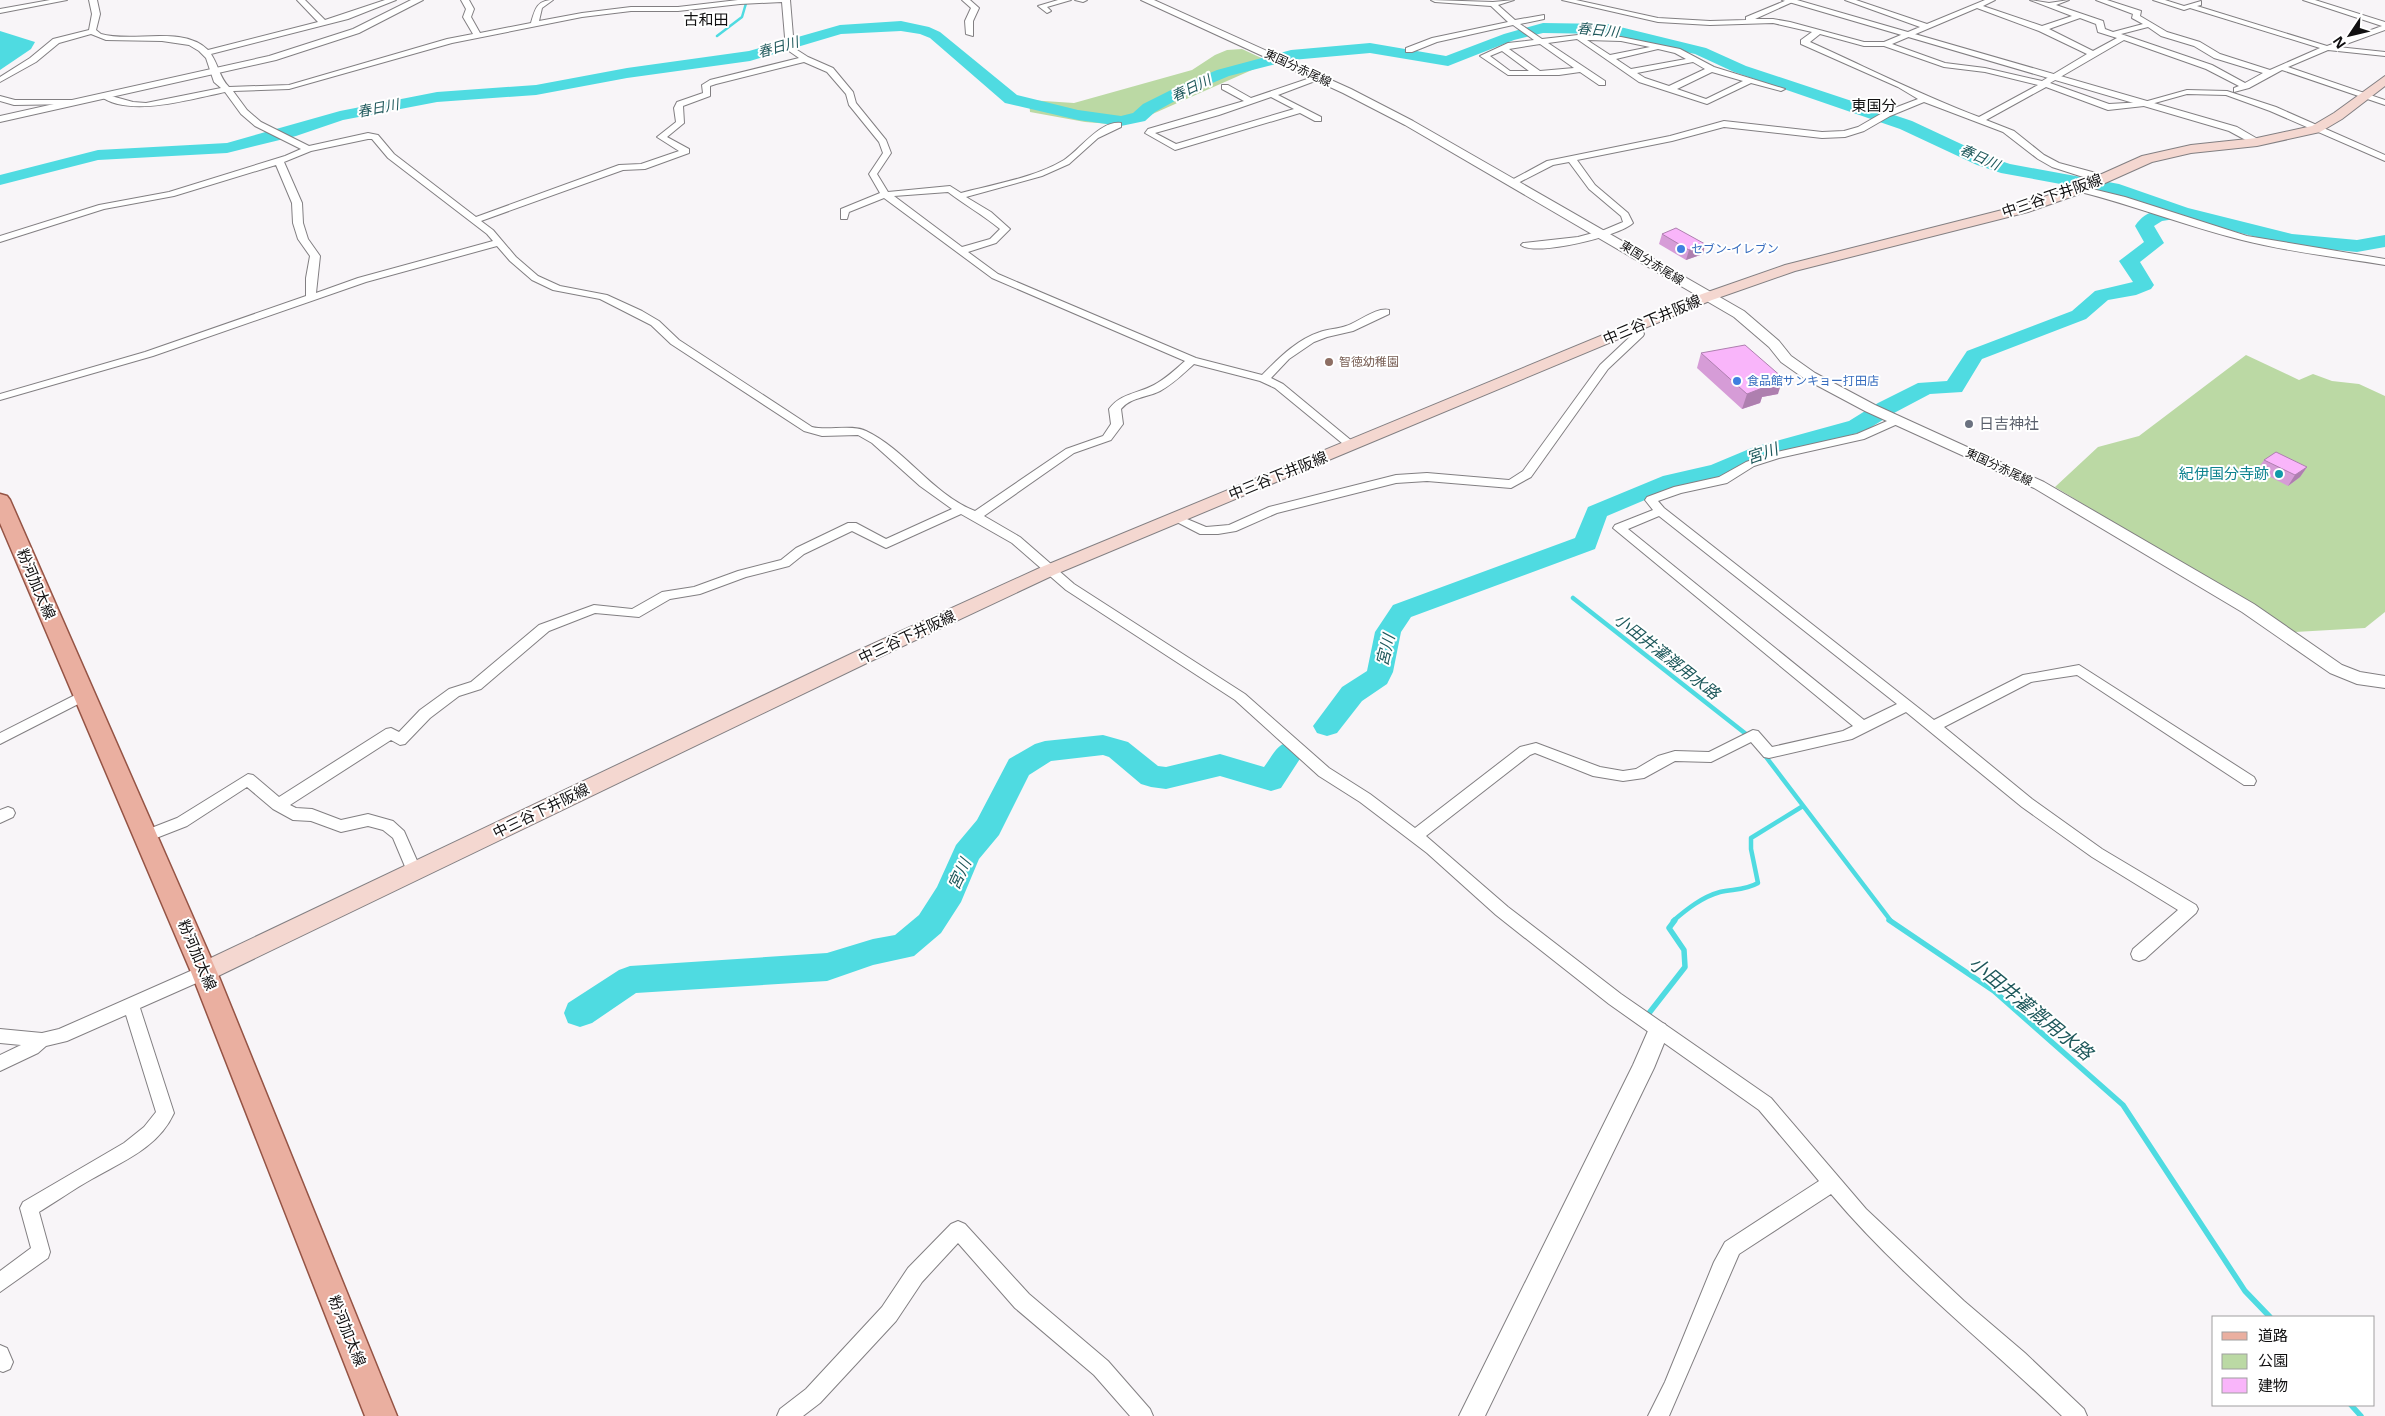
<svg xmlns="http://www.w3.org/2000/svg" width="2385" height="1416" font-family="'Noto Sans','Noto Sans JP',sans-serif">
<style>
.green{fill:#bbd9a4}
.water{fill:#4fdbe1}
.lines{fill:none;stroke-linecap:round;stroke-linejoin:round}
.stream-far2{stroke:#4fdbe1;stroke-width:2.5}
.stream-far1{stroke:#4fdbe1;stroke-width:4.5}
.stream{stroke:#4fdbe1;stroke-width:5.5}
.river{fill:#4fdbe1;fill-rule:evenodd}
.minor-casing{stroke:#827f82;stroke-width:2}
.tertiary-casing{stroke:#827f82;stroke-width:2}
.secondary-casing{stroke:#827f82;stroke-width:2}
.primary-casing{stroke:#955445;stroke-width:3}
.minor{fill:#fff;fill-rule:evenodd}
.tertiary{fill:#fff;fill-rule:evenodd}
.secondary{fill:#f4d7d0;fill-rule:evenodd}
.primary{fill:#eaafa0;fill-rule:evenodd}
.wall{fill:#d69cd7}
.shaded-wall{fill:#ae7faf}
.building{fill:#f9b5fa;stroke:#ae7faf}
.shop-dot{fill:#3f7fe0;stroke:#fff;stroke-width:2}
.education-dot{fill:#8d6e63;stroke:#fff;stroke-width:2}
.worship-dot{fill:#6b7280;stroke:#fff;stroke-width:2}
.culture-dot{fill:#0f9aa8;stroke:#fff;stroke-width:2}
.labels{text-anchor:middle;stroke-width:4;stroke-linejoin:round;paint-order:stroke}
.far-street-label{font-size:12px;fill:#111011;stroke:#fff}
.far-shop-label{font-size:12px;fill:#366cbe;stroke:#fff;text-anchor:start}
.far-education-label{font-size:12px;fill:#785e54;stroke:#fff;text-anchor:start}
.far-water-label{font-size:14px;font-style:italic;fill:#1e585b;stroke:#fff}
.far-quarter-label{font-size:15px;fill:#111011;stroke:#fff}
.street-label{font-size:15px;fill:#111011;stroke:#fff}
.worship-label{font-size:15px;fill:#5b616d;stroke:#fff;text-anchor:start}
.culture-label{font-size:15px;fill:#0d838f;stroke:#fff;text-anchor:end}
.water-label{font-size:16px;font-style:italic;fill:#1e585b;stroke:#fff}
.near-water-label{font-size:19px;font-style:italic;fill:#1e585b;stroke:#fff}
</style>
<rect width="100%" height="100%" fill="#f8f5f8"/>
<path class="green" d="M1242,49L1270,62L1139,120L1110,124L1085,122L1030,112L1029,100L1074,103L1192,70L1215,55L1227,50Z
M2246,355L2299,380L2313,374L2332,381L2359,384L2385,396V612L2365,628L2295,632L2055,487L2098,447L2139,436Z"/>
<path class="water" d="M0,31L35,42L31,49L0,70Z"/>
<g class="lines">
<path class="stream-far2" d="M717,36L742,17L747,0"/>
<path class="stream-far1" d="M1573,598L1746,734
M1763,753L1891,921
M1673,921C1687,909 1702,897 1720,892C1733,889 1746,890 1758,883L1751,849V838L1803,806"/>
<path class="stream" d="M1889,920L1994,991L2123,1105L2245,1291L2270,1317
M1646,1017L1685,967L1684,950L1669,928L1675,920
M2351,1405L2361,1416"/>
<path class="river" d="M901,21L929,27L940,32L1017,95L1078,110L1121,116L1133,113L1143,104L1179,86L1217,70L1291,50L1370,43L1446,56L1504,34L1543,23L1608,24L1706,48L1746,66L1912,121L1989,157L2010,164L2119,184L2188,208L2292,234L2357,240L2385,235V247L2357,252L2292,246L2181,218L2162,221L2154,226L2164,243L2140,262L2154,285L2151,289L2136,295L2108,300L2086,319L1982,359L1962,392L1930,394L1894,413L1865,431L1770,457L1726,475L1678,486L1607,516L1595,549L1411,617L1401,632L1393,672L1387,684L1362,701L1337,733L1327,736L1317,733L1313,726L1342,687L1367,671L1375,632L1393,605L1575,538L1588,507L1663,476L1711,465L1754,447L1849,421L1878,403L1918,383L1947,381L1967,351L2072,311L2095,291L2133,282L2119,261L2144,242L2135,226C2141,217 2147,213 2158,210L2109,193L2001,173L1977,165L1900,129L1734,72L1695,54L1608,34L1543,33L1514,40L1448,66L1370,53L1292,60L1229,76L1191,92L1155,112L1145,121L1121,126L1078,120L1005,103L930,38L920,34L901,31L841,34L750,61L627,78L536,95L437,102L343,120L296,136L227,153L98,160L0,185V175L98,150L227,143L340,111L437,92L536,85L627,68L749,51L840,25Z
M1103,735L1128,742L1158,766L1166,767L1220,754L1264,767C1276,751 1279,737 1301,744L1305,751L1281,788L1271,791L1220,776L1166,789L1151,787L1141,784L1109,757L1103,755L1051,761L1029,775L999,835L979,859L961,902L941,933L914,956L873,965L827,981L636,993L592,1023L580,1027L568,1023L564,1013L568,1003L619,970L630,966L827,953L873,939L895,935L919,915L937,887L956,845L977,820L1009,759L1035,744L1045,741Z"/>
<defs>
<path id="minor" d="M50,0H67L0,13V9Z
M89,0H97L100,14L96,30L101,34C132,43 183,25 208,50L318,22L297,0H305L325,20L385,0H396L348,19L211,54C219,66 219,77 229,87L289,85L447,39L473,34L463,17L466,9L461,0H469L474,9L471,17L480,33L531,23C535,9 537,0 553,0L542,8L539,21L582,13L631,7H678L738,0H790L794,48L808,57L833,68L853,92L856,103L886,140L891,153L877,174L888,192L950,186L961,193C994,184 1034,178 1064,160C1080,150 1100,120 1121,123V127L1098,138L1069,164L1042,176L966,197L991,212L1010,229L996,243L968,252L998,274L1196,358L1262,375C1279,358 1296,340 1320,332C1328,329 1338,329 1346,326C1359,322 1376,307 1389,310V314L1353,331L1327,337L1314,342L1289,359L1271,378L1283,384L1358,446L1352,449L1348,448L1275,388L1260,381L1194,364C1183,374 1173,384 1160,391C1146,398 1131,397 1121,409L1123,424L1111,440L1074,453L984,516L1020,537L1074,584L1245,694L1329,768L1370,794L1415,828L1520,747L1536,743L1600,767L1623,771L1636,769L1658,756L1675,751L1709,752L1753,730L1758,731L1772,747L1843,731L1853,726L1613,528L1615,525L1653,510L1645,500L1647,497L1674,487L1719,477L1746,462L1772,453L1857,434L1894,418H1902V422L1864,439L1779,458L1754,466L1727,483L1681,493L1658,501L1664,508L1934,720L2023,675L2079,665L2254,777L2256,781L2254,785H2244L2077,675L2031,682L1944,727L2032,799L2102,849L2196,905L2198,909L2196,913L2145,959L2139,961L2133,959L2131,954L2133,949L2178,910L2092,857L2022,807L1906,712L1852,739L1769,758L1764,757L1751,742L1711,762L1675,761L1644,778L1623,781L1593,776L1535,753L1530,755L1426,836L1508,907L1621,994L1771,1098L1866,1209L1964,1301L2025,1353L2084,1409L2087,1416H2062C1985,1342 1900,1276 1831,1194L1739,1254L1669,1416H1648L1665,1382L1714,1262L1725,1242L1819,1181L1759,1110L1609,1004L1496,915L1427,853L1360,802L1319,776L1235,700L1066,590L1012,543L961,514L886,548L852,531L804,554L789,566L746,577L700,594L670,599L639,617L595,613L549,631L481,689L459,696L430,718L405,744L400,745L391,740L290,805L296,808L312,809L341,820L368,814L393,821L404,831L422,872L419,876L414,878L409,876L393,838L383,830L368,826L341,832L311,821L293,820L273,809L247,787L187,826L146,842L141,840L139,836L141,832L177,818L248,774L253,775L279,797L386,729L391,728L399,732L420,710L449,689L471,682L539,625L594,605L632,609L662,592L694,587L738,571L781,560L796,548L848,523H856L886,539L952,509L920,486L872,443L858,435L822,436L804,431L671,344L651,325L600,299L553,290L532,280L510,261L497,246L366,282L153,356L0,400V394L145,352L306,296V278L310,256L298,239L293,223L292,203L276,165L174,196L104,209L0,242V236L99,205L169,192L285,156L301,149L255,126L241,114L225,92C191,99 129,118 100,96L104,94L133,102L146,103L221,88L214,82L206,58L199,51L189,45L162,41L106,40L91,34L59,43L36,62L0,82V77L30,58L53,39L89,30L92,14ZM782,2L786,49L799,58L710,80L702,85L703,93L677,102L674,108L676,122L657,137L679,151L641,164L619,165L476,217L394,154L378,135L368,133L309,146L261,122L247,110L233,91L289,89L452,43L582,17L631,11H678L740,4ZM804,62L827,72L846,94L849,105L879,142L883,153L869,174L880,193L841,209V219H847L849,212L884,198L992,278L1185,361C1175,370 1165,379 1154,385C1137,394 1121,393 1109,409L1111,424L1103,436L1066,449L975,511C932,494 906,450 866,431C852,424 828,431 812,427L679,340L659,321L642,311L607,295L560,286L538,276L516,257L493,230L481,221L623,170L645,169L689,153V149L667,137L684,123L683,106L710,96V86L716,84ZM368,139H372L388,158L487,234L493,241L358,278L316,293L320,256L308,239L303,223L302,203L284,162L311,151ZM948,192C965,205 983,215 1000,229L990,239L962,247L894,196ZM1659,516L1897,704L1864,720L1628,529Z
M962,0H970L979,8L973,21V36L966,34L965,21L971,8Z
M1058,0H1071L1047,7L1051,11L1047,13L1038,6Z
M1075,0H1087L1083,2Z
M1431,0L1493,2L1514,0L1498,5L1515,20L1544,15V19L1520,24L1542,39L1578,35L1621,37L1680,49L1714,67L1785,89L1781,91L1751,83L1707,104L1639,82L1577,39L1548,43L1605,81V85H1599L1580,72L1559,75H1508L1480,56L1508,43L1534,40L1513,25L1437,42L1412,52H1406V48L1432,38L1508,22L1491,6L1435,2ZM1587,40L1621,41L1650,47L1610,55ZM1540,44L1574,68L1540,71L1509,49ZM1658,49L1675,53L1686,59L1631,69L1616,59ZM1502,51L1529,71H1510L1490,56ZM1693,62L1705,69L1669,86L1645,78L1637,73ZM1712,72L1743,81L1706,99L1677,89Z
M1562,0H1576L1658,18L1710,21L1746,20V17L1787,0H1797L1755,19H1773L1790,22L1864,42H1884L1920,27L1845,0H1856L1927,24L1985,0H1995L1983,6L2042,26L2072,16L2030,0L2049,3L2069,0L2056,5L2103,21L2105,29L2113,32L2143,24L2132,18L2133,14L2096,0H2107L2141,11L2140,16L2167,32L2200,42L2220,54L2270,70L2320,48L2190,8L2184,10L2153,0H2165L2184,6L2201,1V5L2197,6L2327,46L2382,26L2303,0H2315L2385,22V30L2338,47L2385,52V56L2328,50L2288,67L2385,100V105L2282,70L2249,88L2234,92V88L2239,86L2206,69L2124,40L2050,83L2109,104L2144,102L2187,90L2227,91L2276,107L2385,155V161L2270,111L2226,95L2187,94L2144,106L2108,110L2046,87L1986,120L2014,131L2044,155L2059,163L2107,176V180L2080,176L2052,167L2038,159L2003,132L1924,102L1890,116L1864,131L1845,137L1822,138L1724,127L1672,141L1577,160L1595,185L1628,213L1633,223C1620,236 1535,257 1521,245L1523,243L1578,237L1604,230L1623,222L1621,216L1589,189L1569,162L1553,165L1516,184L1508,182L1547,161L1670,136L1724,121L1822,132L1844,131L1858,127L1884,112L1918,99L1898,87L1801,44V40L1812,32L1773,23L1710,25L1658,22ZM1977,8L2039,31L2087,54L2042,81L1985,68L1945,63L1892,44ZM2080,18L2096,24L2098,32L2117,38L2093,51L2049,29ZM2148,27L2161,36L2194,46L2214,58L2263,73L2245,83L2212,65L2121,34ZM1820,34L1864,46H1884L1944,67L1985,72L2038,85L1979,117C1921,95 1866,67 1810,42Z
M1316,76L1323,78L1278,95L1321,117V121H1315L1300,113L1175,150L1145,133L1148,129L1244,101L1222,89V85H1228L1251,98ZM1271,97L1294,109L1176,144L1155,133L1219,115Z
M0,96L15,100H75L79,102L75,104L14,105L0,101Z
M2080,186L2125,197L2247,236L2385,259V265C2337,257 2289,252 2242,240C2186,226 2133,205 2077,191L2075,189Z
M1636,324L1640,325L1644,334L1643,336L1608,369L1531,477L1511,488L1427,481L1396,483L1277,513L1236,531L1218,534H1200L1169,518L1175,514L1206,527L1218,526L1229,525L1269,507L1396,475L1427,473L1509,480L1523,471L1600,365L1634,333L1631,327Z
M83,691L88,693L90,696L88,699L0,744V733Z
M8,807L13,809L15,813L13,817L0,823V810Z
M204,965L210,967L212,972L210,977L140,1008L174,1113C158,1148 123,1161 92,1179C74,1189 57,1201 39,1212L50,1252L48,1258L0,1292V1271L31,1248L20,1208L23,1202L124,1143L144,1127L156,1112L126,1015L67,1041L46,1046L38,1053L0,1071V1055L21,1045L0,1043V1029L42,1033L59,1029Z
M958,1221L965,1224L1029,1294L1108,1361L1150,1409L1153,1416H1130L1094,1375L1015,1308L958,1243L922,1282L896,1321L820,1403L803,1416H777L780,1409L806,1389L882,1307L908,1268L951,1224Z
M0,1345L7,1348L13,1362L10,1369L3,1372L0,1371Z"/>
<path id="tertiary" d="M411,0H423L359,33L276,60L0,122V116L269,56L353,29Z
M1141,0H1154L1351,89L1413,121L1744,311L1779,341L1791,356L1815,373L1875,405L2044,482L2254,604L2342,665L2360,672L2385,676V688L2357,684L2330,673L2242,612L2034,488L1865,411L1805,379L1781,362L1769,347L1734,317L1405,125L1343,93Z
M1782,0H1797L2237,127L2263,142L2261,144H2253L2229,131Z
M1658,1022L1665,1024L1669,1031L1654,1068L1485,1416H1459L1633,1065L1651,1024Z"/>
<path id="secondary" d="M2385,76V86L2342,119L2320,132L2257,146L2191,153L2152,162L2085,192L2028,212L1795,271L1712,300L1056,574L869,662L212,979L204,982L196,979L192,972L196,965L855,652L1044,566L1702,294L1785,265L2018,206L2075,186L2142,156L2191,145L2257,138L2312,126L2334,113Z"/>
<path id="primary" d="M0,494L7,496L10,500L217,972L397,1416H365L191,972L0,523Z"/>
</defs>
<use href="#minor" class="minor-casing"/>
<use href="#tertiary" class="tertiary-casing"/>
<use href="#secondary" class="secondary-casing"/>
<use href="#primary" class="primary-casing"/>
<use href="#minor" class="minor"/>
<use href="#tertiary" class="tertiary"/>
<use href="#secondary" class="secondary"/>
<use href="#primary" class="primary"/>
</g>
<path class="wall" d="M1662,234L1705,244L1703,254L1686,260L1659,244Z
M1701,353L1778,394L1762,397L1760,403L1742,409L1697,368Z
M2264,460L2307,467L2300,477L2288,486L2257,470Z"/>
<path class="shaded-wall" d="M1705,244L1703,254L1686,260L1689,250Z
M1783,378L1778,394L1762,397L1760,403L1742,409L1747,394L1760,383Z
M2307,467L2300,477L2288,486L2295,475Z"/>
<path class="building" d="M1676,228L1705,244L1689,250L1662,234Z
M1745,345L1783,378L1760,383L1765,387L1747,394L1701,353Z
M2276,452L2307,467L2295,475L2264,460Z"/>
<g class="shop-dot">
<circle cx="1681" cy="249" r="5"/>
<circle cx="1737" cy="381" r="5"/>
</g>
<circle class="education-dot" cx="1329" cy="362" r="5"/>
<circle class="worship-dot" cx="1969" cy="424" r="5"/>
<circle class="culture-dot" cx="2279" cy="474" r="5"/>
<g class="labels">
<g class="far-street-label">
<text transform="translate(1298 68) rotate(25)" y="4">東国分赤尾線</text>
<text transform="translate(1652 263) rotate(32)" y="4">東国分赤尾線</text>
<text transform="translate(1999 467) rotate(25)" y="4">東国分赤尾線</text>
</g>
<g class="far-shop-label">
<text x="1691" y="253">セブン-イレブン</text>
<text x="1747" y="385">食品館サンキョー打田店</text>
</g>
<g class="far-education-label">
<text x="1339" y="366">智徳幼稚園</text>
</g>
<g class="far-water-label">
<text transform="translate(1598 30) rotate(6)" y="5">春日川</text>
<text transform="translate(778 47) rotate(-16)" y="5">春日川</text>
<text transform="translate(1191 88) rotate(-26)" y="5">春日川</text>
<text transform="translate(378 108) rotate(-11)" y="5">春日川</text>
<text transform="translate(1980 157) rotate(24)" y="5">春日川</text>
</g>
<g class="far-quarter-label">
<text x="706" y="25">古和田</text>
<text x="1874" y="111">東国分</text>
</g>
<g class="street-label">
<text transform="translate(2052 196) rotate(-19)" y="5">中三谷下井阪線</text>
<text transform="translate(1652 320) rotate(-23)" y="5">中三谷下井阪線</text>
<text transform="translate(1278 476) rotate(-22)" y="5">中三谷下井阪線</text>
<text transform="translate(36 584) rotate(67)" y="5">粉河加太線</text>
<text transform="translate(907 637) rotate(-25)" y="5">中三谷下井阪線</text>
<text transform="translate(541 811) rotate(-26)" y="5">中三谷下井阪線</text>
<text transform="translate(197 955) rotate(67)" y="5">粉河加太線</text>
<text transform="translate(347 1331) rotate(68)" y="5">粉河加太線</text>
</g>
<g class="worship-label">
<text x="1979" y="429">日吉神社</text>
</g>
<g class="culture-label">
<text x="2269" y="479">紀伊国分寺跡</text>
</g>
<g class="water-label">
<text transform="translate(1762 453) rotate(-19)" y="6">宮川</text>
<text transform="translate(1385 650) rotate(-76)" y="6">宮川</text>
<text transform="translate(1667 656) rotate(38)" y="6">小田井灌漑用水路</text>
<text transform="translate(959 874) rotate(-65)" y="6">宮川</text>
</g>
<g class="near-water-label">
<text transform="translate(2031 1008) rotate(39)" y="7">小田井灌漑用水路</text>
</g>
</g>
<rect x="2212" y="1316" width="162" height="90" fill="#ffffff" stroke="#a09fa0"/>
<rect x="2222" y="1332" width="25" height="8" fill="#eaafa0" stroke="#a09fa0"/>
<text x="2258" y="1341" font-size="15" fill="#111011">道路</text>
<rect x="2222" y="1354" width="25" height="15" fill="#bbd9a4" stroke="#a09fa0"/>
<text x="2258" y="1366" font-size="15" fill="#111011">公園</text>
<rect x="2222" y="1378" width="25" height="15" fill="#f9b5fa" stroke="#a09fa0"/>
<text x="2258" y="1391" font-size="15" fill="#111011">建物</text>
<g transform="translate(2350 35) rotate(235)" stroke="#ffffff" stroke-width="4" paint-order="stroke">
<path d="M0-4L9 19L0 12L-9 19Z" fill="#111011"/>
<text y="-8" font-size="14" font-weight="bold" text-anchor="middle" fill="#111011">N</text>
</g>
</svg>
